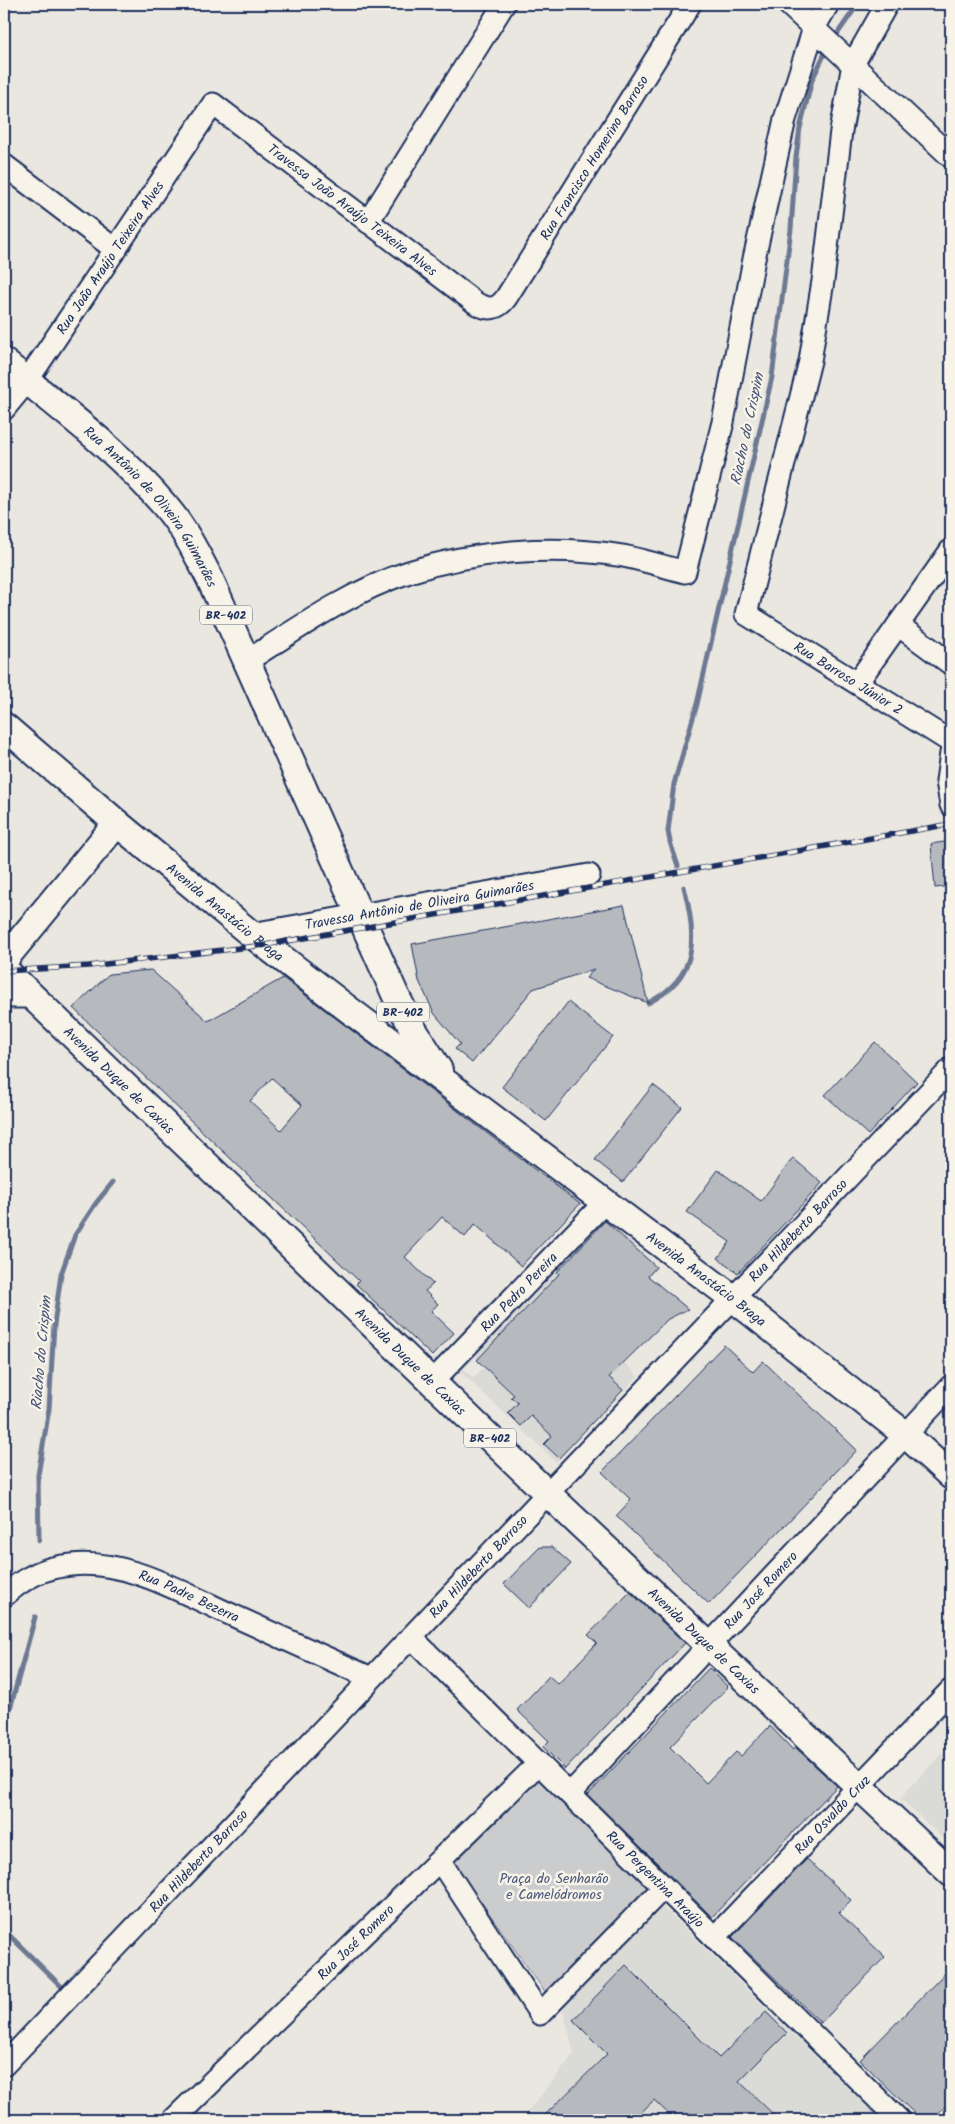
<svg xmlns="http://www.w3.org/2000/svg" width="955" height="2124" font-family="Kalam,sans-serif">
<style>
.built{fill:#dadad6;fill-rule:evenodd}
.green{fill:#cbcccd;stroke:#737e96}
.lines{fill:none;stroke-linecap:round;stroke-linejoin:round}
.stream{stroke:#6d7892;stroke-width:5}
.building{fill:#b6babf;stroke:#1b2f5e;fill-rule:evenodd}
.minor-casing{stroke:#1b2f5e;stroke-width:25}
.major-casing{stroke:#1b2f5e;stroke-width:30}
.minor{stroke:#f7f3e8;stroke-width:21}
.major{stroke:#f7f3e8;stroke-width:26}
.rail-casing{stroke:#1b2f5e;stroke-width:5.5}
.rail{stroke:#f7f3e8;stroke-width:4;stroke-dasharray:11;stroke-linecap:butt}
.labels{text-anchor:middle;stroke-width:5;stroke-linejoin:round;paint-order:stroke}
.shield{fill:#f7f3e8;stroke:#5d6a87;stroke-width:1}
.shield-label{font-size:12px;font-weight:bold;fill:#1b2f5e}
.street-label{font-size:14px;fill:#1b2f5e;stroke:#f7f3e8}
.park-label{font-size:14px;fill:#47567a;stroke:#f7f3e8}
.water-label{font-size:15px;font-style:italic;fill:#445378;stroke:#f7f3e8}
</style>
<rect width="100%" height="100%" fill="#eae7e0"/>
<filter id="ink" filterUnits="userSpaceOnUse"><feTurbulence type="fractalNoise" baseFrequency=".02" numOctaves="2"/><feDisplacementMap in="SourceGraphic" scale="10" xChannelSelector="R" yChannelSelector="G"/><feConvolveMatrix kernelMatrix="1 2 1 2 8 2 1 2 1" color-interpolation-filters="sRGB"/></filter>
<g filter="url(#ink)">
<path class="built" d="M606,1218L658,1267L594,1334L638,1376L556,1462L460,1371ZM606,1220L656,1267L607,1319L557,1272ZM475,1357L478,1360L622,1363L609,1377L623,1390L559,1458L544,1444L555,1433L540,1419L537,1421L531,1416L521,1426L508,1414L518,1403L512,1397L514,1395L484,1367L473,1378L464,1369Z
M951,1744V1846L900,1798Z
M660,1904L880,2120H779L739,2081L787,2033L765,2012L719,2058L626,1965L604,1987L703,2085L592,2000L573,2020L607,2054L540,2120H521L574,2054L562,2006Z
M654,2100L675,2120H633Z"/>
<path class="green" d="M538,1775L650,1886L546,1993L452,1861Z"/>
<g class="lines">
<path class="stream" d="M833,40L858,4
M678,866L670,842L668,831L674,784L697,704L772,377L791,229L796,157L800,128L812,80L827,49
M648,1003C699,977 697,937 684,887
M39,1540L38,1475L49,1409L54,1325L61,1274L75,1235L96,1203L113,1182
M4,1731L35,1617
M4,1930L66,1991"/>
</g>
<path class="building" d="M951,841V886L935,888L931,844Z
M624,905L648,1003L586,978L594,969L533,989L472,1063L455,1049L460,1044L434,1013L419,981L412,944Z
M151,970L208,1021L283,978L580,1204L521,1266L475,1224L465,1237L442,1217L405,1257L433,1284L425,1291L438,1304L431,1311L454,1333L432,1356L356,1284L359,1281L73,1008L109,974ZM272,1078L302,1105L281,1130L250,1101Z
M568,1002L613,1037L546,1121L502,1087Z
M875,1042L917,1082L868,1135L825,1095Z
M653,1085L682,1107L623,1182L595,1160Z
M793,1158L822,1183L738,1273L718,1258L730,1242L687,1212L718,1170L761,1201Z
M605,1221L656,1267L648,1276L688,1309L668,1319L609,1377L623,1390L559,1458L544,1444L552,1436L531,1416L521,1426L508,1413L518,1403L511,1397L514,1395L477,1360L559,1274L557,1272Z
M724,1345L753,1372L763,1361L857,1450L709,1604L616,1516L631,1500L602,1472Z
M540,1547H552L571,1564L529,1608L504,1584Z
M630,1592L685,1643L565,1769L543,1747L549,1741L517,1710L549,1676L558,1684L597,1643L588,1635Z
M709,1668L728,1687L670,1747L706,1783L736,1752L741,1756L770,1726L793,1750L795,1747L837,1786L712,1917L588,1795Z
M807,1859L851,1900L839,1913L885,1957L821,2023L732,1937Z
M626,1965L719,2058L766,2012L787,2033L739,2081L779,2120H675L654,2100L633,2120H540L607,2054L573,2020Z
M951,1967V2100L932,2120H921L860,2060Z"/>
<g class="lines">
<defs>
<g id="minor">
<path d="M788,4L951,157"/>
<path id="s1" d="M887,4L853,64L841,131L823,281L810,361L746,614L951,742"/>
<path d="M4,165L116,250"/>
<path d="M368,222L504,4"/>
<path id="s2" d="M4,409L27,381L213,104L477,304C489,310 497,310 506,298L690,4"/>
<path d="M898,625L951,664"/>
<path d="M247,661C298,628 351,591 409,572C477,550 553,545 623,556C644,560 665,567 685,572L723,422L754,259L785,119L814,28L828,4"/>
<path d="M857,683L951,550"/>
<path d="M951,753L947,781L951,805"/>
<path id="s3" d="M251,934L589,875"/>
<path d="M4,997H33"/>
<path id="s4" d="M432,1382L606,1201"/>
<path id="s5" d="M4,1596C23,1578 44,1567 71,1565C128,1559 182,1593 232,1615C279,1636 325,1657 371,1678"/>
<path id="s6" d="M411,1637L899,2120"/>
<path id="s7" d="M570,1794L951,1386"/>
<path d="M440,1861L540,2014L663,1888"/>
<path id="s8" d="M714,1938L951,1690"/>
<path id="s9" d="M4,2065L951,1069"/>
<path id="s10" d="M173,2120L539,1763"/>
</g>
<g id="major">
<path id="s11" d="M4,362C59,407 120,452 166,507C184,528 197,554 210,579L395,994L413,1029L439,1070"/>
<path id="s12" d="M4,726L117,823L251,934L348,1009L734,1299L906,1435L951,1476"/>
<path d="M4,960L117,823"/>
<path id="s13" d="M4,969L548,1494L951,1873"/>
</g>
</defs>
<use href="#minor" class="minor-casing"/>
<use href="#major" class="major-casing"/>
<use href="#minor" class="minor"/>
<use href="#major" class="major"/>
<defs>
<path id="rail" d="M4,971L89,966L265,945L951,824"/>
</defs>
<use href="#rail" class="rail-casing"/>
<use href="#rail" class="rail"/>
</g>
</g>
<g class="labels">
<g class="shield">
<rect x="200" y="605.5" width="52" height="19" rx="4"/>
<rect x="377" y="1002.5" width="52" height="19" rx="4"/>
<rect x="464" y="1428.5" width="52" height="19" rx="4"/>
</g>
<g class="shield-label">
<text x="226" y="619">BR-402</text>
<text x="403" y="1016">BR-402</text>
<text x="490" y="1442">BR-402</text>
</g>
<g class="street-label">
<text dy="5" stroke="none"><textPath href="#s2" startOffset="900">Rua Francisco Homerino Barroso</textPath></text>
<text dy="5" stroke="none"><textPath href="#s2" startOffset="545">Travessa João Araújo Teixeira Alves</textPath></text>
<text dy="5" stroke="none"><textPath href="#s2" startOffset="185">Rua João Araújo Teixeira Alves</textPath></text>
<text dy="5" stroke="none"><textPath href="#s11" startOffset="208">Rua Antônio de Oliveira Guimarães</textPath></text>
<text dy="5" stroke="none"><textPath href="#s1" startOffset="751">Rua Barroso Júnior 2</textPath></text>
<text dy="5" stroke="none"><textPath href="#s3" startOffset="171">Travessa Antônio de Oliveira Guimarães</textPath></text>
<text dy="5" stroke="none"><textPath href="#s12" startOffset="289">Avenida Anastácio Braga</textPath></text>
<text dy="5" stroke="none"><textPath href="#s13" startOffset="160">Avenida Duque de Caxias</textPath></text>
<text dy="5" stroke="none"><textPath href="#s9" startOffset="1152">Rua Hildeberto Barroso</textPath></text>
<text dy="5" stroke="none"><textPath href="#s12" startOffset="894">Avenida Anastácio Braga</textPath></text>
<text dy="5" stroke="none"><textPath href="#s4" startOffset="125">Rua Pedro Pereira</textPath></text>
<text dy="5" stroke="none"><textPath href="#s13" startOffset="565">Avenida Duque de Caxias</textPath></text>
<text dy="5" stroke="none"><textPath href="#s9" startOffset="688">Rua Hildeberto Barroso</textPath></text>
<text dy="5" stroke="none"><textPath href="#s7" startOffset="279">Rua José Romero</textPath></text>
<text dy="5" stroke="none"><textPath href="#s5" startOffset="199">Rua Padre Bezerra</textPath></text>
<text dy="5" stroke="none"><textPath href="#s13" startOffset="970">Avenida Duque de Caxias</textPath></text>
<text dy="5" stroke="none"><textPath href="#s8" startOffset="171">Rua Osvaldo Cruz</textPath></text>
<text dy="5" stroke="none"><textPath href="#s9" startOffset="282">Rua Hildeberto Barroso</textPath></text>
<text dy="5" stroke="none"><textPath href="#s6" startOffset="344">Rua Pergentina Araújo</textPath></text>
<text dy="5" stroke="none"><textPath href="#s10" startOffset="255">Rua José Romero</textPath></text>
</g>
<g class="park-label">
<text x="554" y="1883">Praça do Senharão<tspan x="554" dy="16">e Camelódromos</tspan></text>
</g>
<g class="water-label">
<text transform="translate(747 429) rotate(-78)" y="5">Riacho do Crispim</text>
<text transform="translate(41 1353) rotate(-85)" y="5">Riacho do Crispim</text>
</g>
</g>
<rect width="955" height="2124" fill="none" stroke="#f7f3e8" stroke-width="20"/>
<rect x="10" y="10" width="935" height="2104" fill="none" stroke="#1b2f5e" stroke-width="2" filter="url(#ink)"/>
</svg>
